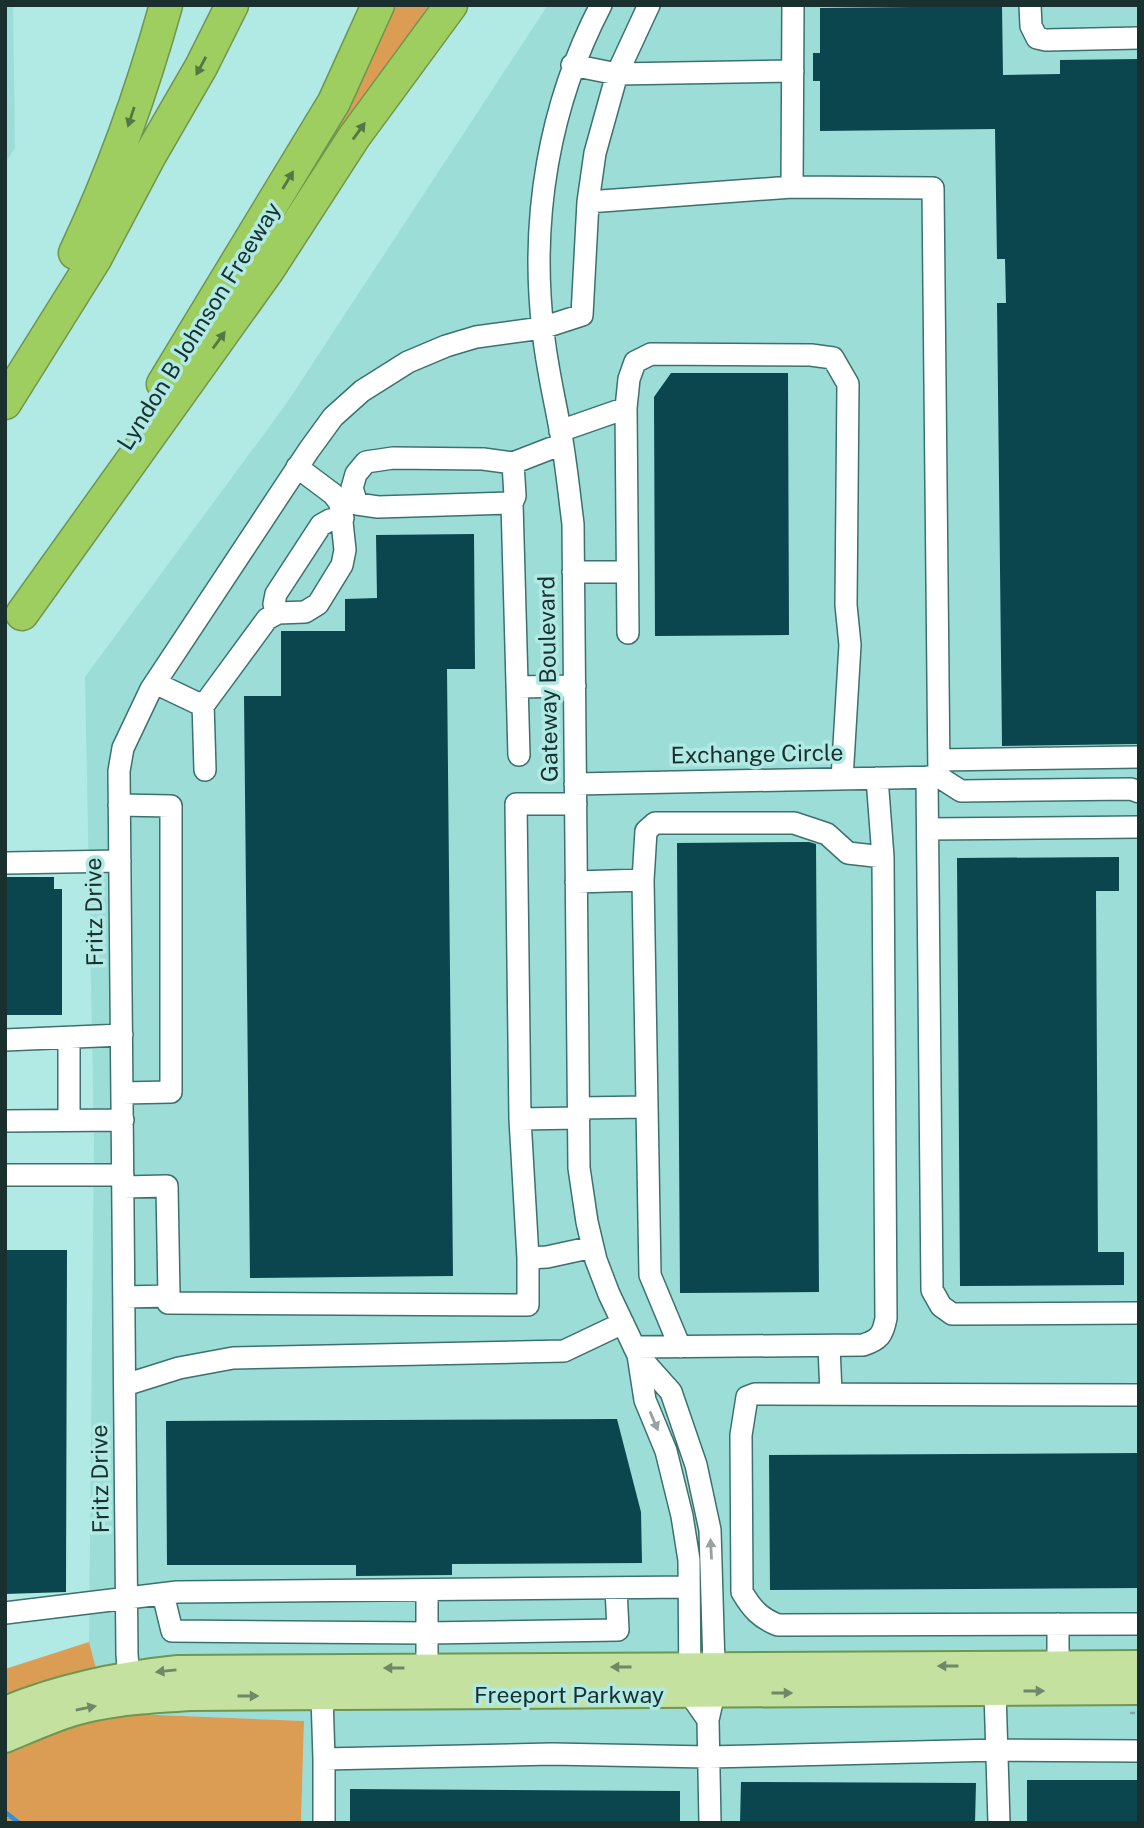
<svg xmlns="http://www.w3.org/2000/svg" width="1144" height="1828" font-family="'Public Sans',sans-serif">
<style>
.built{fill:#9cddd7}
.green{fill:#da9d53}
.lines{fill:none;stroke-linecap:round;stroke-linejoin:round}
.stream{stroke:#328fdf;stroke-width:4.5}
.building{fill:#0b464e}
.minor-casing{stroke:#3c716d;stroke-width:24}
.major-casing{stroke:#6f964e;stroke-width:32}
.highway-casing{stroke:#6f964e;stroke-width:35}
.path{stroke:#7eaba7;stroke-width:2.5;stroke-dasharray:5 5;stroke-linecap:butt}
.minor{stroke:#fff;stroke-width:21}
.major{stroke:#c5e1a0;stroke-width:28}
.highway{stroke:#9ecd60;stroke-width:32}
.oneway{fill:#574}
.oneway2{fill:#98a2a1}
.oneway3{fill:#6f8867}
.labels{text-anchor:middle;stroke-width:7;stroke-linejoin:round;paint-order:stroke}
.street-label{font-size:23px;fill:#19302e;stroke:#b1e9e4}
</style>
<rect width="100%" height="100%" fill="#b1e9e4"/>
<path class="built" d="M5,5H13L15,148L5,163Z
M548,5H1139V1823H301L304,1721L108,1713L89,1642L94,1137L85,677L286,404Z"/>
<path class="green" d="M392,5H429L320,165Z
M89,1642L108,1713L304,1721L301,1823H5V1669Z"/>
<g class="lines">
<path class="stream" d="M5,1812L19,1823"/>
</g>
<path class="building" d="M1002,6L1003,75L1060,74V60L1139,59V744L1002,746L997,303H1006L1005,259H997L995,129L820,131V81H813V53H820V8Z
M671,373H788L789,635L655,636L654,397Z
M474,534L475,669H447L453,1276L250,1278L244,696H281V631H345V599L377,598L376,535Z
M809,842L816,844L819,1292L680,1293L677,843Z
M1119,857V891H1096L1098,1252H1124V1285L960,1286L957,858Z
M5,877H54V889H62V1015H5Z
M5,1250H67L66,1592L5,1594Z
M617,1419L641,1512L642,1563L452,1564V1575L356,1576V1565H167L166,1421Z
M1139,1453V1588L770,1590L769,1455Z
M1027,1780H1139V1823H1027Z
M741,1782L976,1783L975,1823H740Z
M350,1789L680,1791V1823H350Z"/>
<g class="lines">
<defs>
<path id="minor" d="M601,5C549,105 530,218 543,330C546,363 554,396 560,429C566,461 569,493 573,524L579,1168L587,1222L596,1260L609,1294L638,1355L645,1400L666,1451L682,1516L689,1560L690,1694L708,1720
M1030,5L1031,26L1037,38L1046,40L1139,38
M572,65L617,74L793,71
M792,187L793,5
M588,202L792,187L933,188L939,777
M560,431L626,408
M513,463L515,496L512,503L378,507L357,504L352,488L356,474L366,462L393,458L483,459L513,463L562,444
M512,503L519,755
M573,572H626
M278,613L274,604L276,594L321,525L330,520L343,518
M628,633L626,408L629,379L635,362L651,354L811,355L833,358L848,384L846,605L850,645L842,779
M155,683L197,703L206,702L267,619L278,613L305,612L318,604L342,565L345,550L340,503L333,494L297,467
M517,687L575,686
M203,702L205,770
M939,760L1139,757
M927,777L932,1290L941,1306L952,1314L1139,1313
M939,777L961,791L1131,789L1139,792
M575,784L939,777
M576,804H516L520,1119L579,1118
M119,805L171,806V1092L122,1093
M928,829L1139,827
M7,863L120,861
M643,880L646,831L655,823H794L827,834L848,853L883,857
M576,882L643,880L650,1275L680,1347
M5,1040L122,1035
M579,1108L647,1107
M520,1119L528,1258L547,1257L593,1247
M69,1120V1038
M5,1121L123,1120
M5,1175H123
M123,1187L167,1186L169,1296L124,1297
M169,1296L168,1303L528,1305V1258
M829,1346L831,1394
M634,1347L863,1345C879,1340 883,1335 886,1318L883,857L877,778
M638,1355L671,1392L696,1465L710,1530L714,1666V1693L708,1720L710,1823
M125,1385L179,1368L233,1358L564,1351L623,1323
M1139,1395L755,1394L747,1397L741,1435L742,1592C752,1609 760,1618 778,1625L1139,1624
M427,1590V1668
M163,1594L172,1631L427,1633L618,1630L616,1588
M5,1613L177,1592L689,1587
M1058,1666V1624
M995,1691L999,1823
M130,1692L127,1654L119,771L123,748L151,689L309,450L333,417L362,391L408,362L446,346L476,337L542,328L582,315L588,202L595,153L617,74L649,5
M322,1696L324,1759
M324,1823V1759L552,1754L708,1757L997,1750L1139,1751"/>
<path id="major" d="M5,1711C61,1688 119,1676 178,1670L1139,1665
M5,1738C27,1729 49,1719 71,1712C109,1700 151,1699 190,1696L1139,1690"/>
<path id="highway" d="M75,253C113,173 142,91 166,5
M163,384L334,102L378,5
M5,403L95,259L149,157L201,67L232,5
M22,614L268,270L354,137L451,5"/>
</defs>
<use href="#minor" class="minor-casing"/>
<use href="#major" class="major-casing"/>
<use href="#highway" class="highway-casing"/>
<path class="path" d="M1130,1713H1139"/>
<use href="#minor" class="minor"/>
<use href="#major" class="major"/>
<use href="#highway" class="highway"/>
</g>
<defs><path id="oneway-solid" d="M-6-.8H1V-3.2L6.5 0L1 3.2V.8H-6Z" transform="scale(1.75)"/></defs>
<g class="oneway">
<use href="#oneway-solid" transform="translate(201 66) rotate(118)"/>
<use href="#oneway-solid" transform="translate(131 117) rotate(108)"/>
<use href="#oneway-solid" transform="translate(359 131) rotate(-54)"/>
<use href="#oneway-solid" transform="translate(288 180) rotate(-59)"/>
<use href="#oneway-solid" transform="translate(219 340) rotate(-54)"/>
</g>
<g class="oneway2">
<use href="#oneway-solid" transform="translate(654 1421) rotate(67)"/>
<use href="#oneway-solid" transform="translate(711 1549) rotate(-93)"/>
</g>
<g class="oneway3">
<use href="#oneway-solid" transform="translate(948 1666) rotate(180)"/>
<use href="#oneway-solid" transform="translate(621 1667) rotate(180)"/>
<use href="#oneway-solid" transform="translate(394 1668) rotate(-180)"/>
<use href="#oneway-solid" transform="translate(166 1671) rotate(174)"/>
<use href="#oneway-solid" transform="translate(1034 1691)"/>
<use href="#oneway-solid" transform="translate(782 1693)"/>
<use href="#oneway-solid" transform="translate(248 1696)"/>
<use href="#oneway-solid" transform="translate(86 1708) rotate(-12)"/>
</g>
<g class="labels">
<g class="street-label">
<text transform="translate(199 326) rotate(-58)" y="8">Lyndon B Johnson Freeway</text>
<text transform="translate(548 679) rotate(-91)" y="8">Gateway Boulevard</text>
<text transform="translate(757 754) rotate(-1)" y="8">Exchange Circle</text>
<text transform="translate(94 912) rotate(-91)" y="8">Fritz Drive</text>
<text transform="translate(100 1479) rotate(-91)" y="8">Fritz Drive</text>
<text x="569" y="1703">Freeport Parkway</text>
</g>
</g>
<rect width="1144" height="1828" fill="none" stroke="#19302e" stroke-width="14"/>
</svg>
